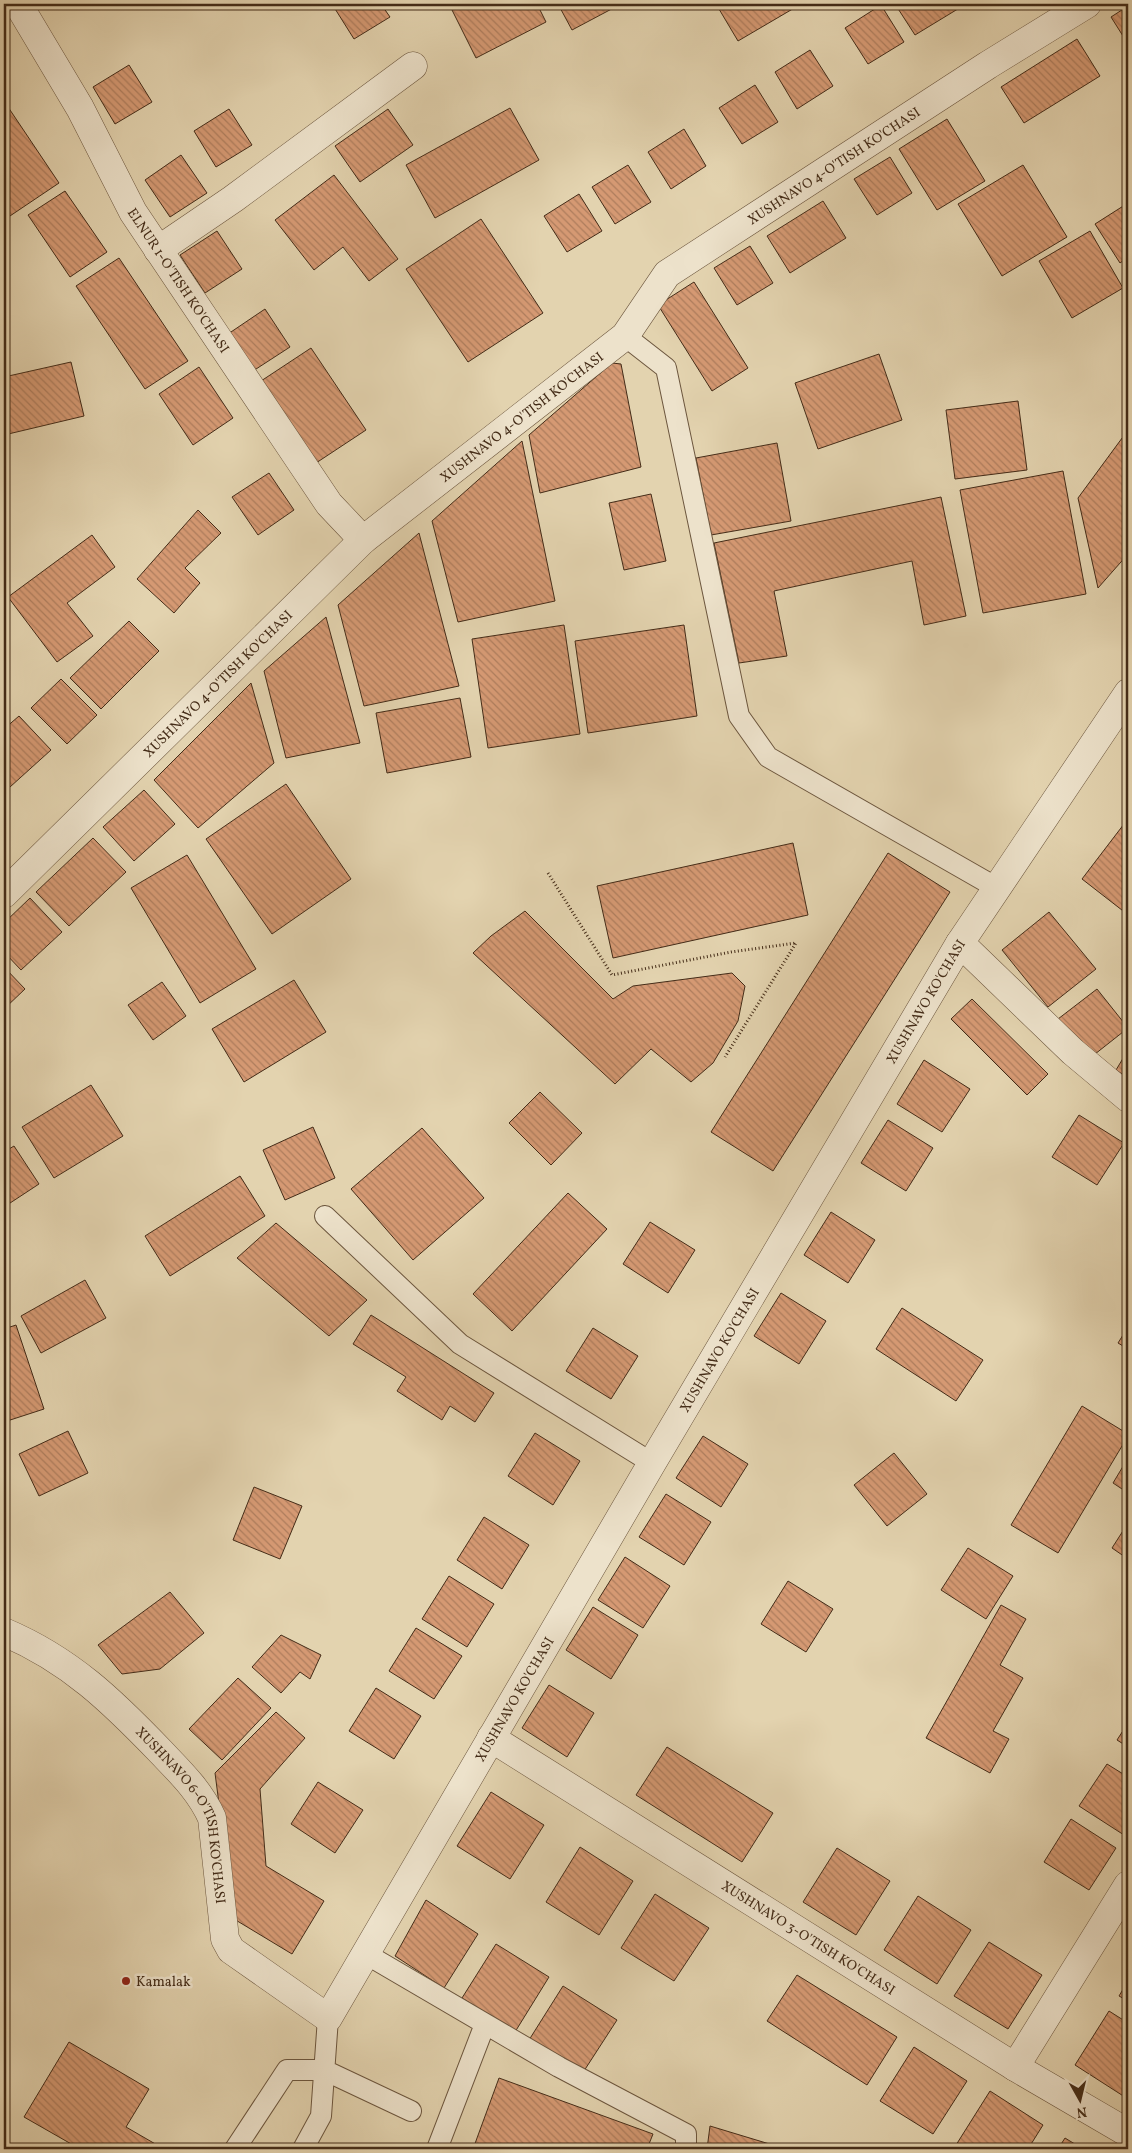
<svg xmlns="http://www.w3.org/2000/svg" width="1132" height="2153" font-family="Vollkorn,serif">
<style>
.building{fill:url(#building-back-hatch);stroke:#442c18}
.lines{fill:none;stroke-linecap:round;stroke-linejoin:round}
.service-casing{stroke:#6c563e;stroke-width:22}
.minor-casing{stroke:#6c563e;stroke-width:29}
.path{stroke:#442c18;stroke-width:3;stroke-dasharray:1 2.5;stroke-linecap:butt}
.service{stroke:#ede2cb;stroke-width:20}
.minor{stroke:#ede2cb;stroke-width:28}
.poi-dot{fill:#8f2418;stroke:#ede2cb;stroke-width:2}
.labels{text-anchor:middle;stroke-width:5;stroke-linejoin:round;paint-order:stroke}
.street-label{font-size:14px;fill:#442c18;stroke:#ede2cb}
.poi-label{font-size:14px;fill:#442c18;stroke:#ede2cb;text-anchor:start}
</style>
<defs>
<pattern id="building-back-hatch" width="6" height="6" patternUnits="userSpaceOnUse" patternTransform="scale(1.25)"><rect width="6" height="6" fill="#d59973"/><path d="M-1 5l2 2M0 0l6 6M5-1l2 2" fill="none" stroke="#ae7d5d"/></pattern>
</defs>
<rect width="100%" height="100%" fill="#e3d3af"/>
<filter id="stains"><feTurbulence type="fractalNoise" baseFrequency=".004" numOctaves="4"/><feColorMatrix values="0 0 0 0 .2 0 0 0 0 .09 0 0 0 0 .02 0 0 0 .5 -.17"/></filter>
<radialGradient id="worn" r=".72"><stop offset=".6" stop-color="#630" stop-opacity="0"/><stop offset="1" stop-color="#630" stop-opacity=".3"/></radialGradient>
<path class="building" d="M332,4H381L390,17L354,39Z
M449,4H537L546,22L476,58Z
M558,4H621L572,30Z
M716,4H794L796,7L738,41Z
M895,4H966L915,35Z
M881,5L904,42L868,64L845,28Z
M1128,6V44L1111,17Z
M1077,39L1100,76L1024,123L1001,87Z
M810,50L833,86L797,109L775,72Z
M129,65L152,102L115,124L93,87Z
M755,85L778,122L742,144L719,108Z
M4,101L59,183L4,220Z
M510,108L539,160L435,218L406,165Z
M229,109L252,145L216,167L194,131Z
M388,109L413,145L360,182L335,146Z
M947,119L985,181L937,210L899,149Z
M684,129L706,166L671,189L648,152Z
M181,155L207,193L170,217L145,180Z
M890,157L912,193L877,215L854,179Z
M628,165L651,202L615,224L592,187Z
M1023,165L1067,237L1002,276L958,204Z
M334,175L398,259L369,281L343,247L314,270L275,220Z
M65,191L107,252L70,277L28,215Z
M579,194L602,231L567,252L544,216Z
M823,201L846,238L790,273L767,236Z
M1128,203V257L1120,263L1095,224Z
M481,219L543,313L468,362L406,269Z
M217,231L242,269L205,293L180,255Z
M1090,231L1123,288L1072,318L1039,261Z
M750,246L773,283L737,305L714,268Z
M119,258L188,361L145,389L76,286Z
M694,282L748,368L712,391L658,305Z
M265,309L290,347L253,371L228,334Z
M311,348L366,430L316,463L261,381Z
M879,354L902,420L818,449L795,383Z
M71,362L84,416L4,435V377Z
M612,363L621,364L641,467L540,493L529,435Z
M199,367L233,418L193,445L159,394Z
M1018,401L1027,470L955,479L946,410Z
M1128,430V554L1098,588L1078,498Z
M522,441L555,601L458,622L432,521Z
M777,443L791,521L711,535L696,458Z
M1063,471L1086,594L983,613L960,490Z
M269,473L294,510L258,535L232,497Z
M651,494L666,561L624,570L609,503Z
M941,497L966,616L924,625L912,561L774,591L787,656L739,663L714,543Z
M198,510L221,533L185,568L200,583L174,613L137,579Z
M419,533L459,686L364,706L338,605Z
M92,535L115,567L67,603L93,636L57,662L8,597Z
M326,617L360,743L286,758L264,671Z
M129,621L159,651L101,709L70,678Z
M564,625L580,734L488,748L472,639Z
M684,625L697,716L588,733L575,641Z
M61,679L97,715L67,744L31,708Z
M251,683L274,763L198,828L154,780Z
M460,698L471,757L387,773L376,713Z
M19,716L51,750L10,787L4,781V729Z
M286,784L351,879L272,934L206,839Z
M144,790L175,824L134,861L103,827Z
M1124,824L1128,827L1127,914L1082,879Z
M93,838L126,872L69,926L36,892Z
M793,843L808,915L613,958L597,886Z
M888,853L950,892L773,1171L711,1132Z
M187,855L256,969L200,1003L131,888Z
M30,898L62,932L21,970L4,952V923Z
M525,911L613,999L633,986L732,973L745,986L738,1021L713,1063L691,1082L651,1049L615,1084L473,953L491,936Z
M1049,912L1096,969L1048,1007L1002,950Z
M4,967L25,989L4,1009Z
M294,980L326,1032L244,1082L212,1029Z
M162,982L186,1016L153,1040L128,1005Z
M1097,989L1128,1028L1090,1058L1058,1019Z
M972,999L1048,1074L1027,1095L951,1019Z
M1128,1050V1078L1116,1070Z
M924,1060L970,1089L942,1132L897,1104Z
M91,1085L123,1136L54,1178L22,1127Z
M540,1092L582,1133L551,1165L509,1123Z
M1079,1115L1124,1143L1097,1185L1052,1157Z
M888,1120L933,1148L906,1191L861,1163Z
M313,1127L335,1178L285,1200L263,1150Z
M422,1128L484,1198L413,1260L351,1189Z
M14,1146L39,1184L4,1207V1152Z
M240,1176L265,1216L170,1276L145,1236Z
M568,1193L607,1229L512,1331L473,1294Z
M831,1212L875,1240L848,1283L804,1255Z
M650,1222L695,1250L668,1293L623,1264Z
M276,1223L367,1300L329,1336L237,1258Z
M85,1280L106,1318L41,1353L21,1316Z
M781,1293L826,1321L799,1364L754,1336Z
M902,1308L983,1360L956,1401L876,1349Z
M371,1315L494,1393L475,1422L450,1406L442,1420L397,1391L406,1377L353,1344Z
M16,1325L44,1409L4,1422V1329Z
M1128,1327V1349L1118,1343Z
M593,1328L638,1356L611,1399L566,1371Z
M1082,1406L1128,1434V1436L1058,1553L1011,1525Z
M68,1431L88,1473L39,1496L19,1454Z
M535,1433L580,1461L553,1505L508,1476Z
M703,1436L748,1464L721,1507L676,1478Z
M894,1453L927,1494L887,1526L854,1485Z
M1128,1458V1493L1113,1483Z
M254,1487L302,1506L280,1559L233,1540Z
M666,1494L711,1522L684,1565L639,1537Z
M484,1517L529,1545L502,1589L457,1560Z
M1128,1523V1559L1112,1548Z
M968,1548L1013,1576L986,1619L941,1590Z
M625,1557L670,1586L643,1628L598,1600Z
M449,1576L494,1604L467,1647L422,1619Z
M788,1581L833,1609L806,1652L761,1624Z
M170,1592L204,1633L160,1669L122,1674L98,1645Z
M1001,1605L1026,1619L1000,1665L1023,1678L993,1731L1009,1739L990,1773L926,1738Z
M593,1607L638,1635L611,1679L566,1650Z
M416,1628L462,1656L434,1699L389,1671Z
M281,1635L321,1655L310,1679L300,1672L281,1693L252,1667Z
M238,1678L271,1708L222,1760L189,1729Z
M549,1685L594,1713L567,1757L522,1728Z
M376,1688L421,1716L394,1759L349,1731Z
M276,1712L305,1738L260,1789L266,1866L324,1901L292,1954L234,1919L215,1773Z
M1128,1723V1747L1117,1740Z
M667,1747L773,1813L742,1862L636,1795Z
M1107,1764L1128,1777V1828L1124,1835L1079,1806Z
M318,1782L363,1810L335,1853L291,1824Z
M491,1792L544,1825L510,1879L457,1846Z
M1071,1819L1116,1848L1089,1890L1044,1862Z
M580,1847L633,1881L599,1935L546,1902Z
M837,1848L890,1881L856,1935L803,1902Z
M655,1894L709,1928L674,1981L621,1948Z
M918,1896L971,1930L937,1984L884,1950Z
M426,1900L478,1934L444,1988L395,1956Z
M989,1942L1042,1975L1008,2029L954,1996Z
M496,1944L549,1977L515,2032L462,1998Z
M797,1975L897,2037L867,2085L767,2021Z
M1128,1981V2001L1119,1996Z
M563,1986L617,2020L582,2074L529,2040Z
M1109,2011L1128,2023V2099L1075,2065Z
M69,2042L149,2089L126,2127L164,2149H80L24,2117Z
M914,2047L967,2081L933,2134L880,2101Z
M499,2078L653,2134L647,2149H473Z
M990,2091L1043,2125L1028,2149H962L956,2145Z
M710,2126L786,2149H707Z
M1065,2138L1083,2149H1058Z"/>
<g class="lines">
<defs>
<path id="service" d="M625,336L666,368L739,716L768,757L997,888
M325,1216L460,1344L652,1463
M366,1954L559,2067L686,2134V2149
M235,2149L287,2070H324L411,2111
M303,2149L321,2116L328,2018
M437,2149L485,2024"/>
<g id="minor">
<path id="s1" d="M18,4L80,108L133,212L329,504L363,540"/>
<path d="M158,250L233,199L413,66"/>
<path id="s2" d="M4,894L363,540L625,336L667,274L988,65L1087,4"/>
<path d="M960,943L1073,1052L1128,1098"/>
<path id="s3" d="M4,1632C70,1660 112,1701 161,1752C181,1773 200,1791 212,1818L225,1939L231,1950L328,2018L652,1463L960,943L1128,693"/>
<path id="s4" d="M491,1738L1015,2067L1128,2133"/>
<path d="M1015,2067L1128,1885"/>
</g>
</defs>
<use href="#service" class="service-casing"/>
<use href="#minor" class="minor-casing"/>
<path class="path" d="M548,873L612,975L731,952L796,943L725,1057"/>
<use href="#service" class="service"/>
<use href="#minor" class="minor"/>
</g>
<circle class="poi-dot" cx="126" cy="1981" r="5"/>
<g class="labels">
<g class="street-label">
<text dy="5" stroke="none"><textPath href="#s2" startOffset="1110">XUSHNAVO 4-O'TISH KO'CHASI</textPath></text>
<text dy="5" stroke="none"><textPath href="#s1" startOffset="320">ELNUR 1-O'TISH KO'CHASI</textPath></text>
<text dy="5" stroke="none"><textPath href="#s2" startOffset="705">XUSHNAVO 4-O'TISH KO'CHASI</textPath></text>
<text dy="5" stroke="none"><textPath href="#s2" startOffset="300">XUSHNAVO 4-O'TISH KO'CHASI</textPath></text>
<text dy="5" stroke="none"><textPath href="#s3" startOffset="1715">XUSHNAVO KO'CHASI</textPath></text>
<text dy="5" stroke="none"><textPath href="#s3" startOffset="1310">XUSHNAVO KO'CHASI</textPath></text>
<text dy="5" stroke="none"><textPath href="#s3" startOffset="905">XUSHNAVO KO'CHASI</textPath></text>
<text dy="5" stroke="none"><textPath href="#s3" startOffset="268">XUSHNAVO 6-O'TISH KO'CHASI</textPath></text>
<text dy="5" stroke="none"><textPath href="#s4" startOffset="375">XUSHNAVO 3-O'TISH KO'CHASI</textPath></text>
</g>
<g class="poi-label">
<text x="136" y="1986">Kamalak</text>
</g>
</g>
<rect width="1132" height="2153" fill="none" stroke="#e3d3af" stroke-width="20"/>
<rect x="5" y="5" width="1122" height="2143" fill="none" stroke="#442c18" stroke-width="2.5"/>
<rect x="10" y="10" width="1112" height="2133" fill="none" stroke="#442c18"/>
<g transform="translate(1080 2100) rotate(172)" stroke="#ede2cb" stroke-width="4" paint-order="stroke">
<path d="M0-4L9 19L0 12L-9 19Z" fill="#442c18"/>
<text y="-8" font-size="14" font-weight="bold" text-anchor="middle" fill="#442c18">N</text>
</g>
<rect width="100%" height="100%" filter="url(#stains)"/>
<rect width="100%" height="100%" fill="url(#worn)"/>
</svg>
